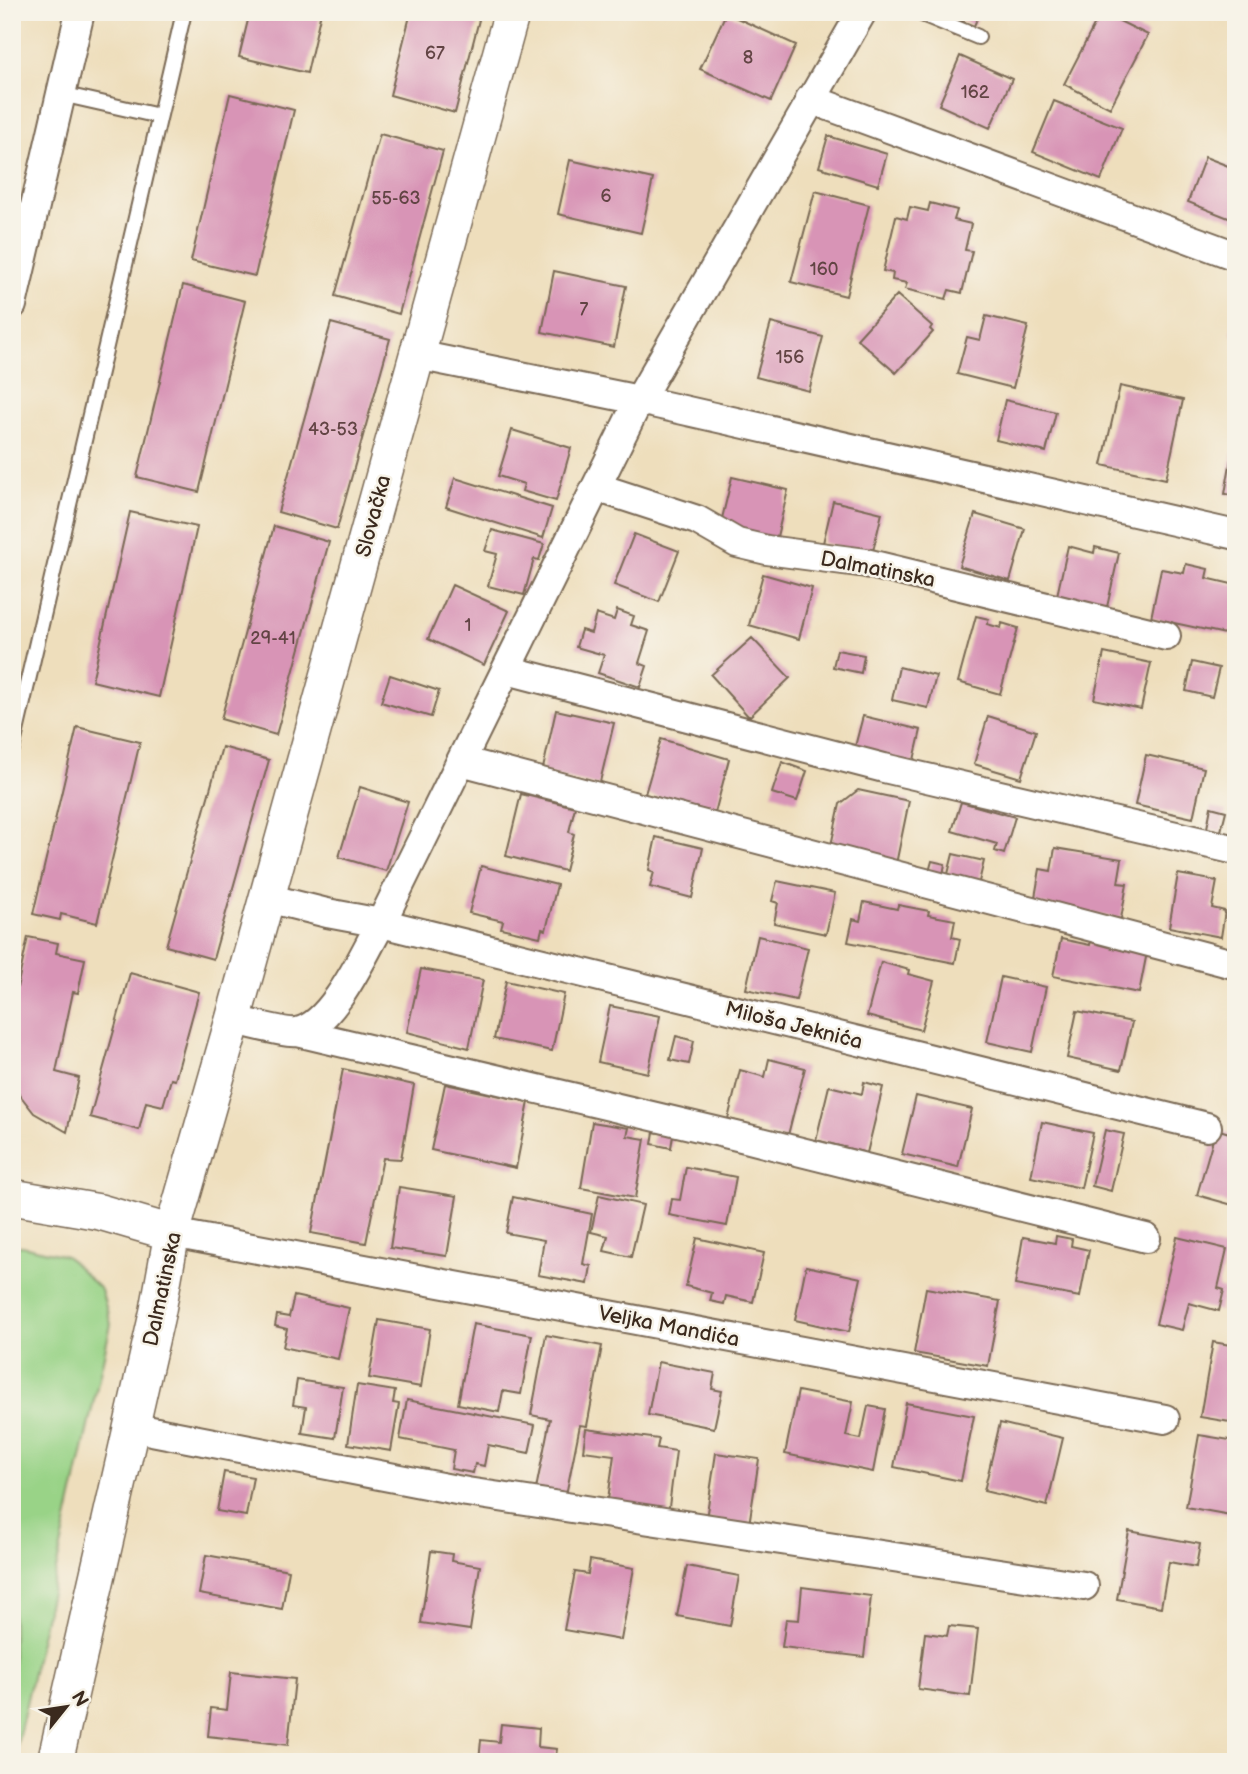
<svg xmlns="http://www.w3.org/2000/svg" width="1248" height="1774" font-family="'Balsamiq Sans',sans-serif">
<style>
.green{fill:#99d387;stroke:#6a7e52;stroke-width:2}
.building{fill:#d894b6}
.lines{fill:none;stroke-linecap:round;stroke-linejoin:round}
.service-casing{stroke:#7a6955;stroke-width:18}
.minor-casing{stroke:#7a6955;stroke-width:32}
.tertiary-casing{stroke:#7a6955;stroke-width:38}
.service{stroke:#fff;stroke-width:14}
.minor{stroke:#fff;stroke-width:28}
.tertiary{stroke:#fff;stroke-width:35}
.labels{text-anchor:middle;stroke-width:5;stroke-linejoin:round;paint-order:stroke}
.number-label{font-size:18px;fill:#624444}
.street-label{font-size:21px;fill:#3b2a1e;stroke:#f7f3e8}
</style>
<rect width="100%" height="100%" fill="#f7f3e8"/>
<filter id="ink" filterUnits="userSpaceOnUse"><feTurbulence type="fractalNoise" baseFrequency=".0143" numOctaves="2"/><feDisplacementMap in="SourceGraphic" scale="14" xChannelSelector="R" yChannelSelector="G"/><feConvolveMatrix kernelMatrix="1 2 1 2 8 2 1 2 1" color-interpolation-filters="sRGB"/></filter>
<filter id="wash" filterUnits="userSpaceOnUse"><feTurbulence type="fractalNoise" baseFrequency=".00686" numOctaves="4" result="noise"/><feDisplacementMap in="SourceGraphic" scale="28" xChannelSelector="R" yChannelSelector="G"/><feGaussianBlur stdDeviation="1.57" result="paint"/><feColorMatrix in="noise" values="0 0 0 0 0 0 0 0 0 0 0 0 0 0 0 0 0 1.4 0 .05"/><feComposite in="paint" operator="in"/></filter>
<g filter="url(#wash)">
<rect width="100%" height="100%" fill="#eedebc"/>
<path class="green" d="M12,1246H22L66,1256L101,1290L111,1324L13,1762Z"/>
<g id="blocks">
<path class="building" d="M250,12H321L307,73L239,57Z
M411,12H481L455,113L390,95Z
M941,12H980L974,26Z
M1024,12H1043L1040,19Z
M1101,12L1148,35L1110,108L1064,84Z
M726,13L796,45L771,101L700,69Z
M960,56L1012,79L990,128L939,105Z
M230,94L294,110L255,276L191,261Z
M1054,101L1122,128L1101,180L1033,152Z
M380,134L443,151L399,314L335,296Z
M828,136L887,154L878,185L819,167Z
M1205,157L1236,169V221L1188,202Z
M570,160L653,179L641,233L558,214Z
M815,191L869,205L846,296L791,282Z
M930,203L957,210L954,220L971,224L965,250L972,251L962,293L949,290L946,299L905,289L907,283L892,280L893,273L883,271L896,216L907,219L910,207L928,211Z
M554,271L626,286L614,347L542,332Z
M183,285L245,301L199,492L137,477Z
M897,295L932,326L930,329L933,332L896,373L857,339Z
M986,316L1028,326L1013,388L957,374L967,337L980,340Z
M1236,318V335L1231,334Z
M331,323L390,339L337,529L278,512Z
M771,323L823,337L809,391L756,377Z
M1120,386L1183,400L1166,479L1102,465Z
M1005,400L1056,412L1046,452L996,440Z
M512,430L571,448L556,501L522,491L524,484L498,476Z
M1232,453L1236,454V496L1225,494Z
M732,477L788,490L775,545L719,531Z
M455,478L552,508L543,538L446,507Z
M833,501L882,513L872,555L823,543Z
M130,512L197,527L159,697L92,681Z
M975,514L1025,529L1010,581L959,566Z
M274,526L329,542L276,735L221,719Z
M492,530L544,544L539,560L534,559L524,595L488,586L497,554L485,551Z
M634,534L679,551L659,602L614,585Z
M1068,546L1094,553L1095,547L1119,553L1107,607L1095,604L1094,609L1056,600Z
M1186,564L1208,569L1206,578L1236,585V607L1230,635L1151,618L1161,569L1184,573Z
M763,574L812,588L799,639L749,625Z
M452,585L509,611L484,665L428,639Z
M617,610L634,616L631,625L649,631L639,663L647,666L640,687L598,673L604,655L576,647L581,630L591,633L596,614L614,620Z
M976,616L989,619L987,624L1001,628L1002,623L1018,628L1000,694L958,682Z
M752,638L790,678L749,717L711,675Z
M837,650L864,655L861,673L833,667Z
M1104,653L1151,663L1141,709L1094,699Z
M1192,662L1219,668L1212,697L1186,691Z
M899,667L936,676L928,708L892,700Z
M390,675L439,691L431,717L381,702Z
M556,710L614,723L599,786L542,773Z
M863,716L921,730L911,773L852,758Z
M988,716L1036,731L1021,778L974,764Z
M77,727L140,742L97,923L61,914L60,920L33,914Z
M661,739L729,759L715,813L645,794Z
M222,747L269,760L213,959L166,946Z
M1146,755L1204,768L1193,818L1135,805Z
M782,762L807,771L797,801L772,793Z
M360,787L408,802L386,871L339,857Z
M858,790L909,801L896,864L830,850L840,804Z
M521,794L575,807L569,832L574,834L565,871L506,856Z
M961,802L1015,817L1004,854L995,851L997,844L952,831Z
M1211,807L1226,811L1221,831L1207,828Z
M656,837L703,848L692,898L650,887L654,872L649,870Z
M1055,848L1122,859L1118,883L1127,884L1121,919L1034,903L1040,869L1051,871Z
M953,854L984,861L978,886L947,878Z
M932,861L945,864L943,875L929,872Z
M481,866L557,885L546,930L542,929L540,937L501,928L503,921L469,913Z
M1178,874L1217,881L1212,908L1225,911L1221,937L1169,927Z
M777,881L835,893L826,934L774,923L778,903L772,901Z
M864,902L897,909L898,905L929,911L928,915L955,920L952,937L960,939L955,963L848,942L853,919L860,921Z
M1093,931L1149,942L1139,993L1053,976L1061,939L1090,945Z
M758,936L808,948L796,1000L746,989Z
M28,937L58,943L56,953L85,959L78,993L73,992L56,1072L79,1078L67,1132L34,1113L12,1085V1011Z
M881,962L909,970L908,974L934,981L921,1030L867,1016Z
M421,969L483,980L469,1048L407,1032Z
M130,973L199,992L175,1080L171,1079L163,1106L146,1102L139,1130L90,1117Z
M1001,977L1046,987L1032,1052L987,1042Z
M506,981L564,994L552,1051L494,1039Z
M610,1006L660,1016L648,1073L598,1062Z
M1077,1011L1132,1022L1121,1070L1067,1058Z
M676,1036L694,1041L689,1064L670,1060Z
M769,1059L805,1068L787,1139L766,1134L767,1129L728,1119L740,1070L765,1077Z
M343,1069L414,1085L401,1159L383,1158L366,1243L311,1233Z
M864,1082L883,1087L867,1153L816,1140L829,1086L862,1094Z
M445,1084L529,1102L516,1168L431,1150Z
M916,1096L972,1109L958,1167L902,1154Z
M592,1122L629,1128L627,1136L645,1139L635,1198L581,1188Z
M1042,1122L1093,1133L1081,1188L1031,1177Z
M1216,1129L1236,1135V1206L1197,1195Z
M1105,1130L1124,1134L1111,1191L1092,1186Z
M654,1132L673,1135L671,1148L652,1144Z
M686,1167L736,1177L727,1226L669,1215L672,1199L680,1200Z
M399,1187L457,1196L447,1256L390,1248Z
M599,1195L643,1205L631,1257L604,1251L608,1236L591,1232Z
M513,1197L592,1214L583,1264L591,1266L588,1284L538,1275L544,1240L506,1233Z
M1056,1236L1072,1239L1071,1246L1089,1250L1080,1297L1015,1285L1023,1237L1055,1243Z
M1177,1237L1227,1249L1218,1288L1224,1290L1219,1311L1189,1303L1182,1330L1156,1324Z
M697,1238L764,1253L753,1302L726,1296L724,1304L710,1301L712,1293L686,1286Z
M806,1266L861,1278L849,1332L795,1320Z
M926,1288L1000,1301L988,1366L914,1353Z
M294,1296L349,1308L338,1359L283,1347L287,1329L275,1326L277,1315L289,1317Z
M379,1320L430,1329L421,1387L369,1378Z
M473,1324L532,1335L521,1394L503,1391L499,1412L458,1404Z
M546,1335L602,1346L587,1426L580,1425L566,1495L536,1489L550,1419L531,1415Z
M1213,1342L1236,1346V1423L1200,1417Z
M658,1362L715,1373L712,1389L722,1391L714,1428L648,1415Z
M297,1380L343,1387L335,1438L302,1433L306,1407L293,1405Z
M357,1385L395,1391L393,1403L399,1404L391,1451L348,1444Z
M798,1391L853,1402L846,1436L861,1439L868,1406L885,1409L873,1472L785,1454Z
M407,1400L535,1425L529,1453L488,1445L484,1466L475,1464L473,1473L451,1469L454,1450L400,1439Z
M906,1403L974,1416L961,1481L894,1467Z
M1000,1423L1063,1438L1047,1506L984,1491Z
M586,1429L659,1439L657,1448L676,1451L668,1515L607,1507L614,1455L583,1451Z
M1199,1435L1236,1441V1516L1186,1507Z
M716,1453L759,1459L749,1525L706,1519Z
M224,1472L253,1477L246,1516L217,1511Z
M1129,1531L1200,1544L1196,1567L1169,1562L1161,1607L1117,1599Z
M431,1551L452,1554L451,1561L480,1566L470,1630L421,1623Z
M206,1555L289,1570L282,1609L199,1594Z
M590,1560L634,1568L621,1640L564,1630L575,1572L588,1574Z
M687,1566L739,1576L730,1626L677,1616Z
M802,1587L871,1596L864,1657L782,1647L786,1619L799,1620Z
M949,1626L978,1629L970,1696L918,1689L925,1633L947,1636Z
M231,1672L295,1679L288,1745L208,1736L211,1708L227,1710Z
M501,1724L539,1728L538,1747L557,1749L555,1762H479L481,1740L499,1742Z"/>
</g>
</g>
<g filter="url(#ink)">
<use href="#blocks" fill-opacity="0" stroke="#7a6955" stroke-width="2"/>
<g class="lines">
<defs>
<path id="service" d="M917,12L978,37
M61,94L159,116
M12,749L184,12"/>
<path id="minor" d="M810,99L1236,256
M12,305L80,12
M417,355L639,400L1236,535
M596,487L697,520L737,543L767,550L866,563L1166,636
M507,670L884,768L1236,850
M461,761L1233,964
M267,898L327,913L381,923L1207,1127
M233,1020C246,1022 287,1034 297,1032C333,1025 364,953 381,923L639,400L862,12
M297,1032L745,1138L1146,1238
M172,1233L1165,1419
M131,1427L467,1492L1084,1586"/>
<path id="tertiary" d="M12,1197L100,1212L172,1233
M55,1762L158,1310L172,1233L233,1020L512,12"/>
</defs>
<use href="#service" class="service-casing"/>
<use href="#minor" class="minor-casing"/>
<use href="#tertiary" class="tertiary-casing"/>
<use href="#service" class="service"/>
<use href="#minor" class="minor"/>
<use href="#tertiary" class="tertiary"/>
</g>
</g>
<g class="labels">
<g class="number-label">
<text x="435" y="59">67</text>
<text x="748" y="63">8</text>
<text x="975" y="98">162</text>
<text x="606" y="202">6</text>
<text x="396" y="204">55-63</text>
<text x="824" y="275">160</text>
<text x="584" y="315">7</text>
<text x="790" y="363">156</text>
<text x="333" y="435">43-53</text>
<text x="468" y="631">1</text>
<text x="273" y="644">29-41</text>
</g>
<g class="street-label">
<text transform="translate(373 516) rotate(-75)" y="7">Slovačka</text>
<text transform="translate(878 569) rotate(11)" y="7">Dalmatinska</text>
<text transform="translate(794 1025) rotate(14)" y="7">Miloša Jeknića</text>
<text transform="translate(162 1289) rotate(-78)" y="7">Dalmatinska</text>
<text transform="translate(669 1326) rotate(11)" y="7">Veljka Mandića</text>
</g>
</g>
<rect width="1248" height="1774" fill="none" stroke="#f7f3e8" stroke-width="42"/>
<g transform="translate(66 1707) rotate(60)" stroke="#f7f3e8" stroke-width="5" paint-order="stroke">
<path d="M0-5L12 26L0 18L-12 26Z" fill="#3b2a1e"/>
<text y="-10" font-size="19" font-weight="bold" text-anchor="middle" fill="#3b2a1e">N</text>
</g>
</svg>
